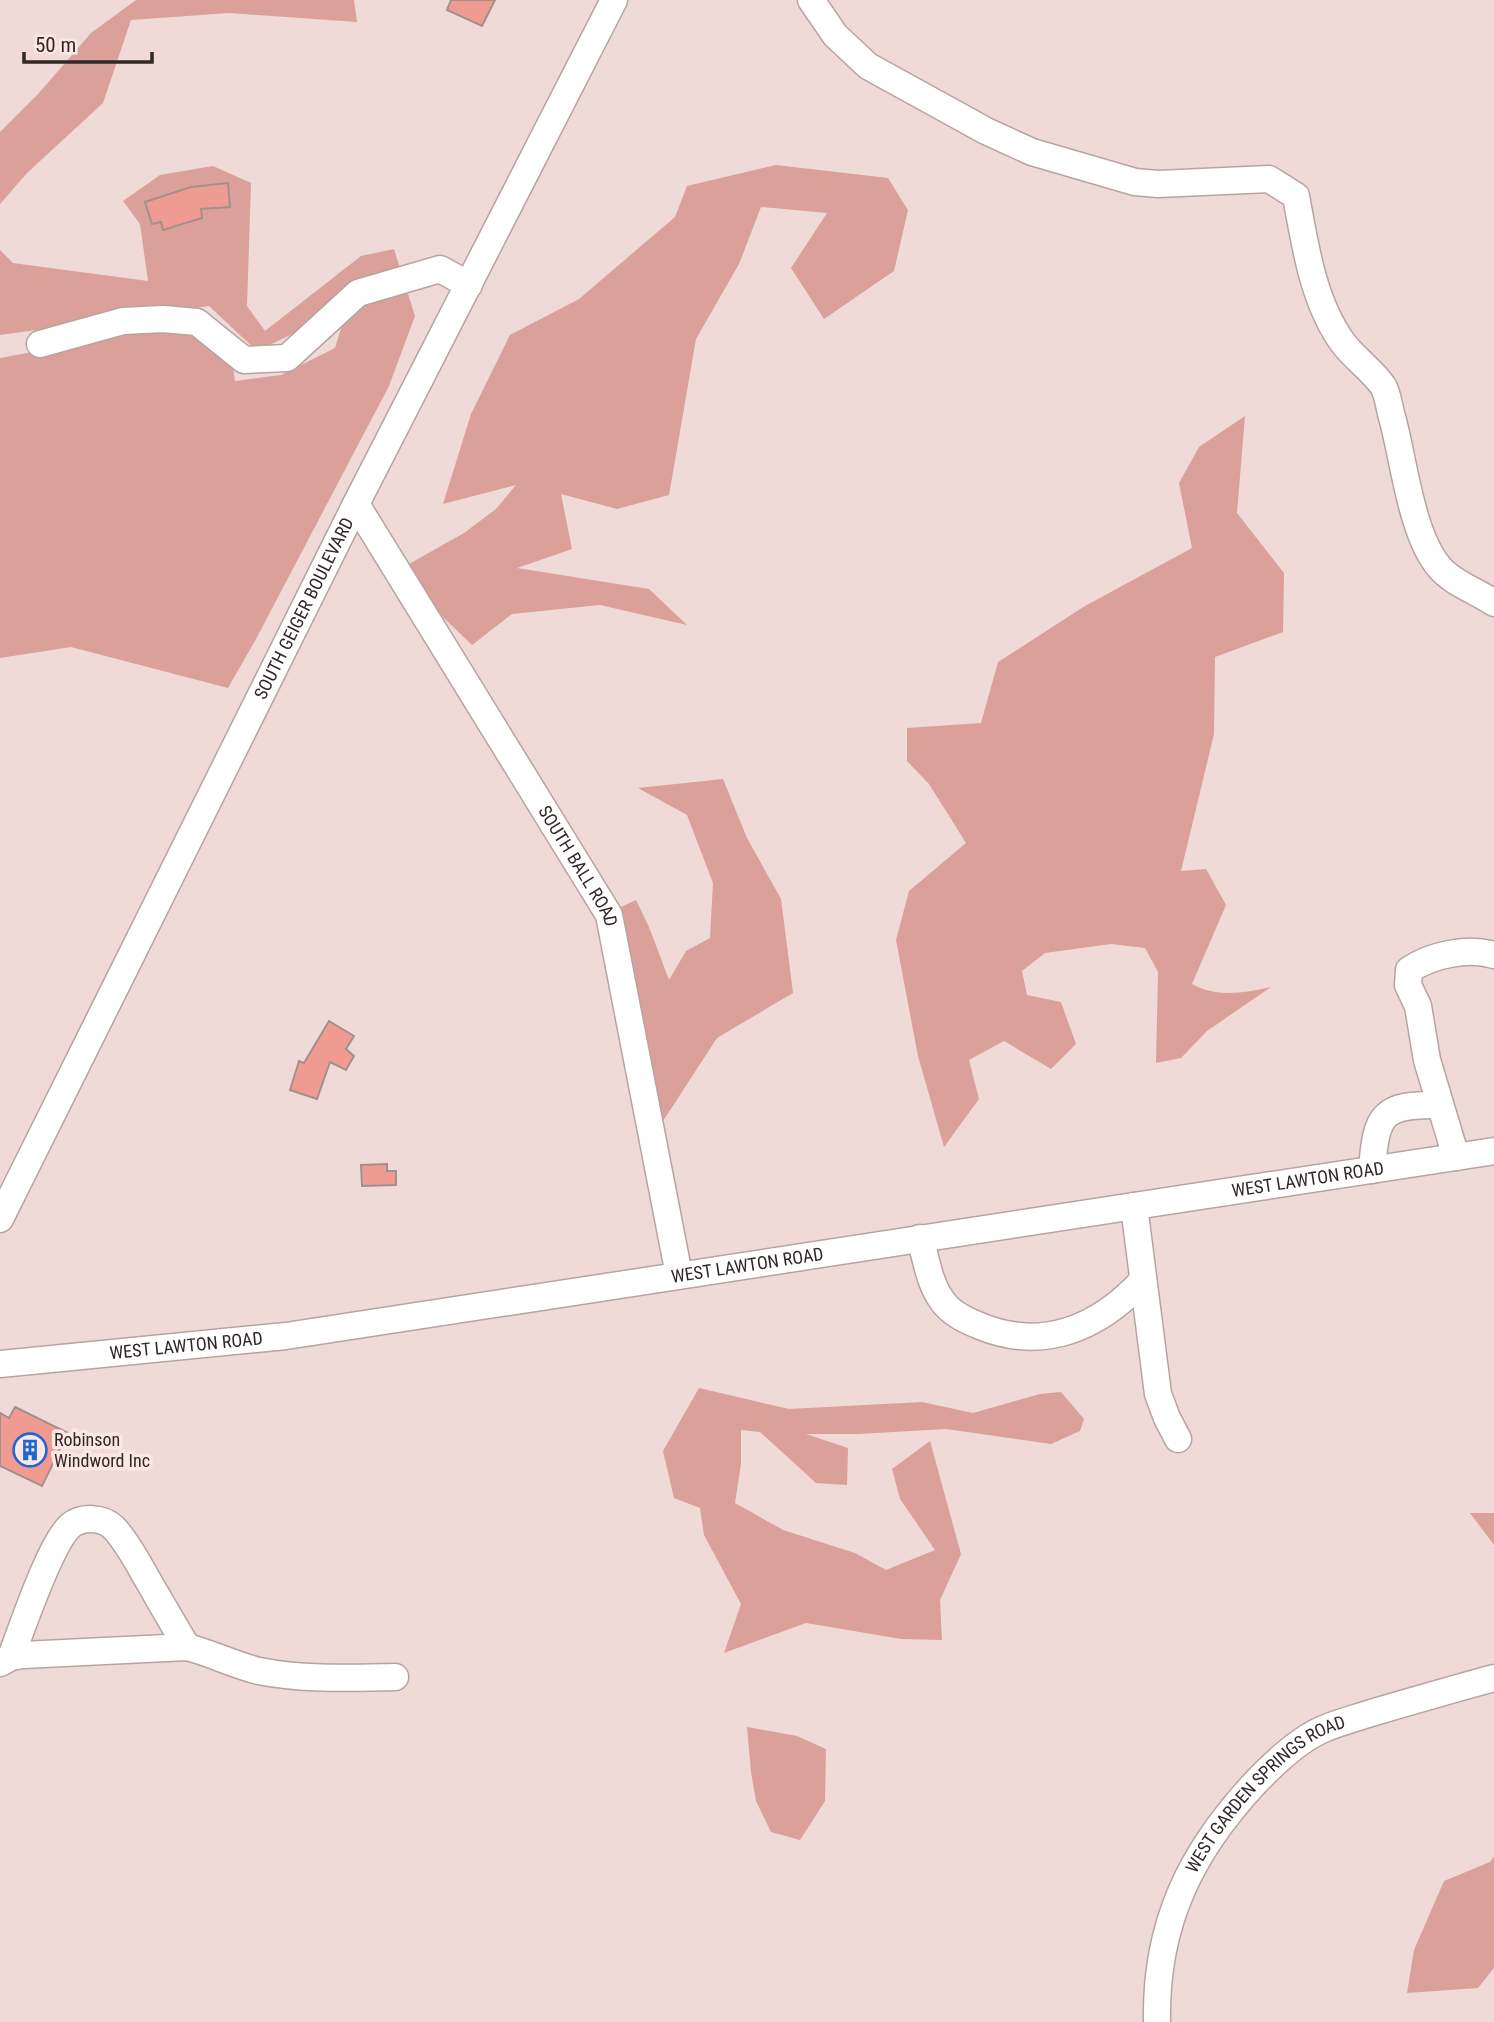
<svg xmlns="http://www.w3.org/2000/svg" width="1494" height="2022" font-family="'Roboto Condensed',sans-serif">
<style>
.green{fill:#daa099}
.building{fill:#f09b92;stroke:#a3908d;stroke-width:2}
.lines{fill:none;stroke-linecap:round;stroke-linejoin:round}
.minor-casing{stroke:#b7a4a1;stroke-width:29}
.minor{stroke:#fff;stroke-width:26}
.labels{text-anchor:middle;stroke-width:7;stroke-linejoin:round;paint-order:stroke}
.street-label{font-size:18px;fill:#302827;stroke:#fce7e4}
.poi-label{font-size:18px;fill:#302827;stroke:#fce7e4;text-anchor:start}
</style>
<rect width="100%" height="100%" fill="#efdad7"/>
<path class="green" d="M136,0H354L357,22L229,13L131,20L103,103L27,173L0,204V132L39,93L91,33Z
M776,165L888,178L908,210L894,271L824,319L791,268L827,213L761,207L739,264L696,339L669,495L617,509L561,494L572,549L517,568L649,589L687,625L600,605L512,614L472,645L427,602L409,564L464,533L496,509L516,485L443,504L471,414L510,335L579,299L675,217L687,186Z
M213,166L251,183L247,306L265,331L361,256L394,249L415,316L389,386L256,639L228,688L71,647L0,658V358L27,353L115,330L199,333L232,361L235,381L281,375L335,348L342,325L305,328L257,351L209,306L0,335V250L13,263L148,281L140,224L123,201L160,175Z
M1245,416L1237,513L1284,573L1283,632L1215,657L1214,734L1181,871L1206,869L1226,905L1192,984C1217,998 1244,993 1271,987L1207,1031L1181,1058L1156,1063L1158,972L1145,948L1111,944L1045,953L1022,971L1027,995L1061,1002L1076,1044L1051,1069L1004,1041L969,1060L979,1099L944,1147L918,1056L896,940L909,891L966,843L929,784L907,761V728L981,723L998,662L1085,606L1192,548L1179,483L1199,447Z
M723,779L747,838L781,899L793,993L717,1038L663,1121L621,907L636,900L649,927L669,980L686,951L710,938L713,883L687,815L638,788Z
M699,1388L789,1409L922,1402L973,1413L1040,1394L1061,1392L1084,1419L1080,1431L1051,1444L946,1429L858,1434H806L848,1448L847,1485L816,1483L760,1432L741,1430V1464L735,1503L783,1530L855,1553L886,1570L935,1550L900,1499L892,1469L930,1441L961,1554L940,1600L942,1640L901,1639L806,1623L724,1653L741,1604L704,1535L700,1508L674,1498L663,1451Z
M1470,1513H1494V1545Z
M747,1727L797,1736L826,1749L825,1801L800,1840L771,1832L756,1801L751,1772Z
M1494,1857V1968L1478,1988L1407,1993L1414,1950L1444,1881L1490,1862Z"/>
<path class="building" d="M451,0H495L482,26L447,10Z
M228,183L230,207L201,209L202,218L163,230L161,222L152,224L145,202L191,187Z
M329,1021L354,1036L346,1049L354,1056L346,1070L330,1062L317,1099L290,1090L299,1061L304,1063Z
M387,1164V1171H396V1185L362,1186L361,1165Z
M15,1407L68,1433L42,1486L0,1466V1413L9,1418Z"/>
<g class="lines">
<defs>
<g id="minor">
<path d="M811,0L835,35L868,66L986,131L1032,152L1135,182L1158,184L1269,179L1296,196C1305,245 1313,302 1343,343C1354,358 1372,370 1383,386C1388,394 1389,407 1392,417C1404,460 1411,535 1440,568C1454,584 1477,591 1494,603"/>
<path d="M40,344L123,321L163,319L197,322L244,360L287,358L358,293L440,269L469,285"/>
<path id="s1" d="M356,504L609,915L679,1275"/>
<path d="M1456,1157L1427,1060L1418,1006L1408,985L1409,970C1431,955 1468,947 1494,955"/>
<path d="M1372,1170C1376,1114 1382,1104 1440,1105"/>
<path d="M1134,1206L1158,1394L1167,1418L1178,1439"/>
<path id="s2" d="M0,1219L356,504L614,0"/>
<path d="M920,1238C926,1258 929,1282 941,1299C950,1313 965,1320 980,1326C1043,1352 1099,1328 1143,1280"/>
<path id="s3" d="M0,1364L286,1336L1494,1151"/>
<path d="M11,1657C22,1628 50,1544 70,1526C82,1516 103,1517 114,1528C127,1542 137,1561 146,1577C160,1601 173,1624 187,1647"/>
<path d="M0,1663L11,1657L23,1655L187,1647C211,1653 234,1665 259,1671C304,1680 349,1678 395,1677"/>
<path id="s4" d="M1157,2022C1155,1925 1190,1853 1255,1783C1274,1763 1300,1738 1326,1728C1340,1722 1356,1718 1371,1713C1412,1701 1453,1689 1494,1678"/>
</g>
</defs>
<use href="#minor" class="minor-casing"/>
<use href="#minor" class="minor"/>
</g>
<defs>
<symbol id="building-ring" viewBox="-11 -11 22 22"><circle r="9.5" fill="#fce7e4" stroke="#2067d3" stroke-width="1.5"/><path d="M-4-6H4V6H1V3H-1V6H-4ZM-2.5-4.3h1.7v1.8h-1.7ZM.8-4.3h1.7v1.8H.8ZM-2.5-1h1.7V.8h-1.7ZM.8-1h1.7V.8H.8Z" fill="#2067d3"/></symbol>
</defs>
<g fill-rule="evenodd">
<use href="#building-ring" x="11" y="1431" width="38" height="38"/>
</g>
<g class="labels">
<g class="street-label">
<text dy="6" stroke="none"><textPath href="#s2" startOffset="682">SOUTH GEIGER BOULEVARD</textPath></text>
<text dy="6" stroke="none"><textPath href="#s1" startOffset="425">SOUTH BALL ROAD</textPath></text>
<text dy="6" stroke="none"><textPath href="#s3" startOffset="1321">WEST LAWTON ROAD</textPath></text>
<text dy="6" stroke="none"><textPath href="#s3" startOffset="754">WEST LAWTON ROAD</textPath></text>
<text dy="6" stroke="none"><textPath href="#s3" startOffset="187">WEST LAWTON ROAD</textPath></text>
<text dy="6" stroke="none"><textPath href="#s4" startOffset="266">WEST GARDEN SPRINGS ROAD</textPath></text>
</g>
<g class="poi-label">
<text x="54" y="1446">Robinson<tspan x="54" dy="21">Windword Inc</tspan></text>
</g>
</g>
<path d="M24 52v10h128v-10" fill="none" stroke="#302827" stroke-width="3.5"/>
<text x="35" y="52" font-size="21" fill="#302827" stroke="#fce7e4" stroke-width="5" paint-order="stroke">50 m</text>
</svg>
